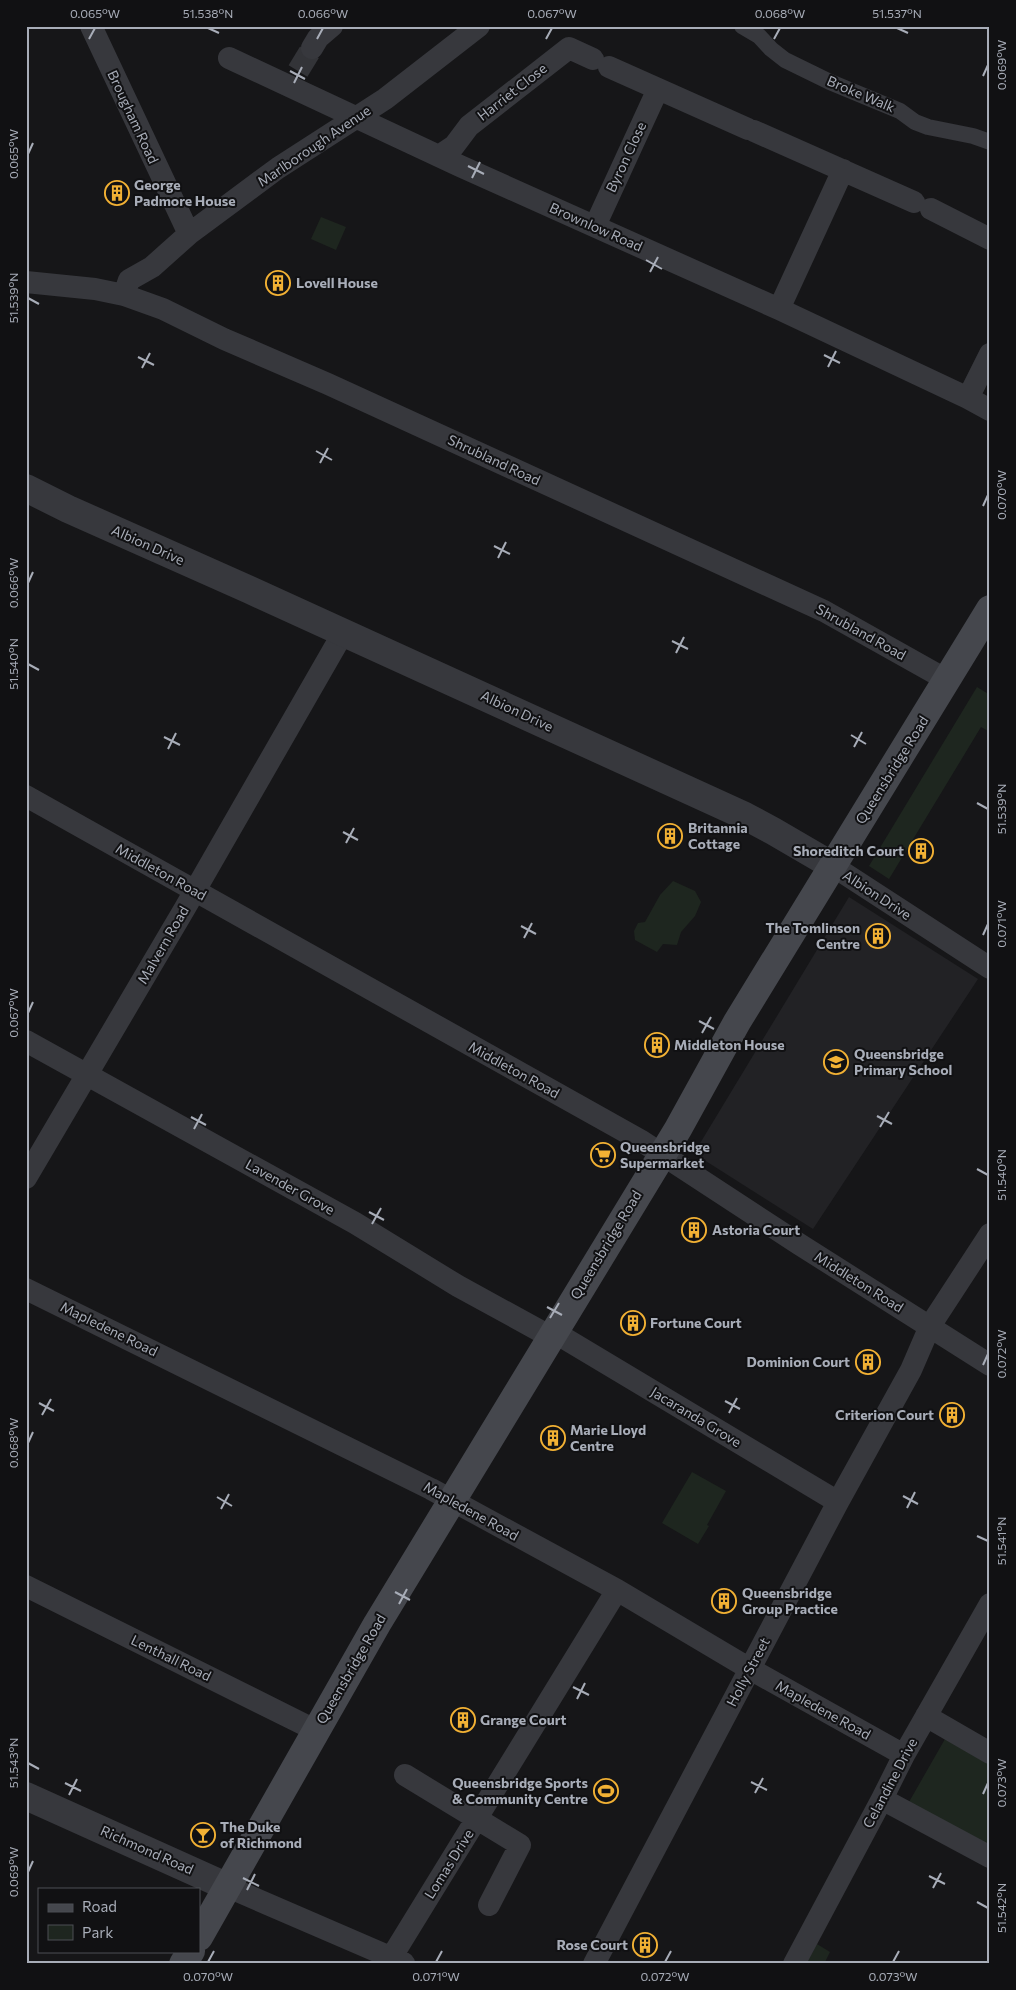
<svg xmlns="http://www.w3.org/2000/svg" width="1016" height="1990" font-family="Commissioner,sans-serif">
<style>
.built{fill:#222225}
.green{fill:#1e261f}
.lines{fill:none;stroke-linecap:round;stroke-linejoin:round}
.minor-tunnel{stroke:#333438;stroke-width:22;stroke-dasharray:22 11;stroke-linecap:butt}
.pedestrian{stroke:#37383d;stroke-width:16}
.minor{stroke:#37383d;stroke-width:22}
.tertiary{stroke:#37383d;stroke-width:28}
.secondary{stroke:#45474d;stroke-width:28}
.ticks{fill:none;stroke:#a8adb8;stroke-width:2}
.labels{text-anchor:middle;stroke-width:4;stroke-linejoin:round;paint-order:stroke}
.street-label{font-size:14px;fill:#a8adb8;stroke:#111113}
.poi-label{font-size:14px;font-weight:bold;fill:#a8adb8;stroke:#111113;text-anchor:start}
.neatline{fill:none;stroke:#a8adb8;stroke-width:2}
.ticks-label{font-size:12px;text-anchor:middle;fill:#a8adb8}
</style>
<rect width="100%" height="100%" fill="#161618"/>
<path class="built" d="M849,897L978,979L813,1229L701,1158L698,1153L699,1145Z"/>
<path class="green" d="M321,217L346,227L336,250L311,239Z
M977,687L990,695V732L981,727L889,879L869,866Z
M673,881L695,891L701,902L695,916L681,932L677,945L663,944L657,952L635,940L634,931L638,923L645,922L660,895Z
M692,1472L726,1491L707,1525L709,1526L698,1544L662,1523Z
M945,1739L990,1765V1849L909,1802Z
M817,1944L830,1952L824,1964H806Z"/>
<g class="lines">
<path class="minor-tunnel" d="M298,71L312,48"/>
<path class="pedestrian" d="M742,26L759,36L771,49L785,60L830,82L900,111L915,122L928,127L973,136L990,142"/>
<path class="minor" d="M91,26L189,234
M312,48L318,38L332,26
M229,58L460,166L779,309L968,398L990,410
M609,67L748,129
M754,131L914,202
M439,156L454,146L469,126L569,48L593,59
M931,209L990,239
M595,226L658,89
M26,282L95,289L124,295L163,309L224,339L328,384L824,611L947,680
M124,295L129,280L152,267L189,234L278,168L385,99L479,26
M779,309L843,170
M968,398L990,354
M26,796L640,1140L799,1244L990,1365
M833,866L990,968
M26,1041L355,1223L458,1286L551,1337
M26,1178L185,908L343,633
M26,1289L431,1489L617,1590L750,1669L904,1755
M554,1332L838,1502
M26,1586L315,1730
M926,1716L990,1753
M405,1775L520,1845L489,1905
M882,1799L990,1857
M228,1887L404,1963
M391,1958L617,1590
M594,1964L838,1502L911,1370L930,1326L990,1234
M794,1964L882,1799L904,1755L990,1604"/>
<path class="tertiary" d="M26,488L68,509L250,590L745,816L773,831L833,866
M26,1796L228,1887"/>
<path class="secondary" d="M199,1937L377,1624L678,1129L737,1022L990,609
M183,1964L191,1951"/>
</g>
<path class="ticks" d="M208,28L219,33M897,28L908,33M89,39L95,28M317,39L323,28M546,39L552,28M774,39L780,28M290,71L305,79M983,76L988,65M294,83L302,67M28,154L33,143M468,166L484,174M472,178L480,162M646,260L662,269M650,272L658,257M28,298L39,304M824,355L840,363M138,357L154,365M828,367L836,351M142,368L150,353M316,451L332,460M320,463L328,448M983,506L988,495M494,546L510,554M498,558L506,542M28,583L33,572M672,641L688,649M676,653L684,637M28,664L39,670M851,735L866,744M164,737L180,745M854,747L862,732M168,749L176,733M977,803L988,809M343,832L358,840M346,843L354,828M521,926L536,934M983,935L988,924M524,938L532,923M28,1013L33,1002M699,1021L714,1029M702,1033L711,1017M877,1116L892,1124M191,1117L206,1125M880,1127L889,1112M194,1129L202,1114M977,1169L988,1175M369,1212L384,1220M372,1224L381,1208M547,1307L562,1315M550,1318L559,1303M983,1365L988,1354M725,1401L740,1409M39,1403L54,1411M729,1413L737,1398M42,1415L51,1399M28,1443L33,1432M903,1496L918,1504M217,1497L232,1506M907,1508L915,1492M221,1509L229,1494M977,1536L988,1541M395,1592L410,1600M399,1604L407,1589M573,1687L589,1695M577,1699L585,1683M28,1763L39,1769M751,1782L767,1790M65,1783L81,1791M755,1793L763,1778M983,1794L988,1783M69,1795L77,1779M28,1872L33,1861M929,1876L945,1884M243,1878L259,1886M933,1888L941,1873M247,1890L255,1874M977,1902L988,1908M208,1962L214,1951M436,1962L442,1951M665,1962L671,1951M893,1962L899,1951"/>
<defs>
<symbol id="building-ring" viewBox="-11 -11 22 22"><circle r="9.5" fill="#111113" stroke="#f2b134" stroke-width="1.5"/><path d="M-4-6H4V6H1V3H-1V6H-4ZM-2.5-4.3h1.7v1.8h-1.7ZM.8-4.3h1.7v1.8H.8ZM-2.5-1h1.7V.8h-1.7ZM.8-1h1.7V.8H.8Z" fill="#f2b134"/></symbol>
<symbol id="school-ring" viewBox="-11 -11 22 22"><circle r="9.5" fill="#111113" stroke="#f2b134" stroke-width="1.5"/><path d="M0-5L7-2L0 1L-7-2ZM-4 1L0 2.5L4 1V4Q0 6-4 4Z" fill="#f2b134"/></symbol>
<symbol id="supermarket-ring" viewBox="-11 -11 22 22"><circle r="9.5" fill="#111113" stroke="#f2b134" stroke-width="1.5"/><path d="M-6-5.5h2.5l.6 2H6L4.5 2H-2.5L-4.4-4H-6ZM-1.5 3.2a1.3 1.3 0 1 0 .1 0ZM3 3.2a1.3 1.3 0 1 0 .1 0Z" fill="#f2b134"/></symbol>
<symbol id="stadium-ring" viewBox="-11 -11 22 22"><circle r="9.5" fill="#111113" stroke="#f2b134" stroke-width="1.5"/><path d="M0-5a6.5 5 0 1 0 0 10a6.5 5 0 1 0 0-10ZM-3.5-1.8h7v3.6h-7Z" fill="#f2b134"/></symbol>
<symbol id="bar-ring" viewBox="-11 -11 22 22"><circle r="9.5" fill="#111113" stroke="#f2b134" stroke-width="1.5"/><path d="M-6-5H6L.8 .8V4.5H3.5V6h-7V4.5H-.8V.8Z" fill="#f2b134"/></symbol>
</defs>
<g fill-rule="evenodd">
<use href="#building-ring" x="103" y="179" width="28" height="28"/>
<use href="#building-ring" x="264" y="269" width="28" height="28"/>
<use href="#building-ring" x="656" y="822" width="28" height="28"/>
<use href="#building-ring" x="907" y="837" width="28" height="28"/>
<use href="#building-ring" x="864" y="922" width="28" height="28"/>
<use href="#building-ring" x="643" y="1031" width="28" height="28"/>
<use href="#school-ring" x="822" y="1048" width="28" height="28"/>
<use href="#supermarket-ring" x="589" y="1141" width="28" height="28"/>
<use href="#building-ring" x="680" y="1216" width="28" height="28"/>
<use href="#building-ring" x="619" y="1309" width="28" height="28"/>
<use href="#building-ring" x="854" y="1348" width="28" height="28"/>
<use href="#building-ring" x="938" y="1401" width="28" height="28"/>
<use href="#building-ring" x="539" y="1424" width="28" height="28"/>
<use href="#building-ring" x="710" y="1587" width="28" height="28"/>
<use href="#building-ring" x="449" y="1706" width="28" height="28"/>
<use href="#stadium-ring" x="592" y="1777" width="28" height="28"/>
<use href="#bar-ring" x="189" y="1821" width="28" height="28"/>
<use href="#building-ring" x="631" y="1931" width="28" height="28"/>
</g>
<g class="labels">
<g class="street-label">
<text transform="translate(512 92) rotate(-38)" y="5">Harriet Close</text>
<text transform="translate(861 94) rotate(23)" y="5">Broke Walk</text>
<text transform="translate(133 117) rotate(65)" y="5">Brougham Road</text>
<text transform="translate(314 146) rotate(-34)" y="5">Marlborough Avenue</text>
<text transform="translate(626 157) rotate(-65)" y="5">Byron Close</text>
<text transform="translate(596 227) rotate(24)" y="5">Brownlow Road</text>
<text transform="translate(494 460) rotate(25)" y="5">Shrubland Road</text>
<text transform="translate(148 545) rotate(24)" y="5">Albion Drive</text>
<text transform="translate(861 632) rotate(29)" y="5">Shrubland Road</text>
<text transform="translate(517 711) rotate(25)" y="5">Albion Drive</text>
<text transform="translate(892 770) rotate(-58)" y="5">Queensbridge Road</text>
<text transform="translate(161 872) rotate(29)" y="5">Middleton Road</text>
<text transform="translate(877 895) rotate(33)" y="5">Albion Drive</text>
<text transform="translate(163 945) rotate(-60)" y="5">Malvern Road</text>
<text transform="translate(514 1070) rotate(29)" y="5">Middleton Road</text>
<text transform="translate(290 1187) rotate(29)" y="5">Lavender Grove</text>
<text transform="translate(606 1245) rotate(-59)" y="5">Queensbridge Road</text>
<text transform="translate(859 1282) rotate(32)" y="5">Middleton Road</text>
<text transform="translate(109 1329) rotate(26)" y="5">Mapledene Road</text>
<text transform="translate(696 1417) rotate(31)" y="5">Jacaranda Grove</text>
<text transform="translate(471 1511) rotate(29)" y="5">Mapledene Road</text>
<text transform="translate(171 1658) rotate(26)" y="5">Lenthall Road</text>
<text transform="translate(351 1669) rotate(-60)" y="5">Queensbridge Road</text>
<text transform="translate(748 1672) rotate(-62)" y="5">Holly Street</text>
<text transform="translate(823 1710) rotate(29)" y="5">Mapledene Road</text>
<text transform="translate(890 1783) rotate(-62)" y="5">Celandine Drive</text>
<text transform="translate(147 1850) rotate(24)" y="5">Richmond Road</text>
<text transform="translate(449 1864) rotate(-58)" y="5">Lomas Drive</text>
</g>
<g class="poi-label">
<text x="134" y="190">George<tspan x="134" dy="16">Padmore House</tspan></text>
<text x="296" y="288">Lovell House</text>
<text x="688" y="833">Britannia<tspan x="688" dy="16">Cottage</tspan></text>
<text x="904" y="856" text-anchor="end">Shoreditch Court</text>
<text x="860" y="933" text-anchor="end">The Tomlinson<tspan x="860" dy="16">Centre</tspan></text>
<text x="674" y="1050">Middleton House</text>
<text x="854" y="1059">Queensbridge<tspan x="854" dy="16">Primary School</tspan></text>
<text x="620" y="1152">Queensbridge<tspan x="620" dy="16">Supermarket</tspan></text>
<text x="712" y="1235">Astoria Court</text>
<text x="650" y="1328">Fortune Court</text>
<text x="850" y="1367" text-anchor="end">Dominion Court</text>
<text x="934" y="1420" text-anchor="end">Criterion Court</text>
<text x="570" y="1435">Marie Lloyd<tspan x="570" dy="16">Centre</tspan></text>
<text x="742" y="1598">Queensbridge<tspan x="742" dy="16">Group Practice</tspan></text>
<text x="480" y="1725">Grange Court</text>
<text x="588" y="1788" text-anchor="end">Queensbridge Sports<tspan x="588" dy="16">&amp; Community Centre</tspan></text>
<text x="220" y="1832">The Duke<tspan x="220" dy="16">of Richmond</tspan></text>
<text x="628" y="1950" text-anchor="end">Rose Court</text>
</g>
</g>
<rect width="1016" height="1990" fill="none" stroke="#111113" stroke-width="55"/>
<rect x="38" y="1888" width="162" height="65" fill="#111113" stroke="#4d4f55"/>
<rect x="48" y="1904" width="25" height="8" fill="#45474d" stroke="#4d4f55"/>
<text x="82" y="1912" font-size="15" fill="#a8adb8">Road</text>
<rect x="48" y="1925" width="25" height="15" fill="#1e261f" stroke="#4d4f55"/>
<text x="82" y="1938" font-size="15" fill="#a8adb8">Park</text>
<rect x="28" y="28" width="960" height="1934" class="neatline"/>
<g class="ticks-label">
<text x="95" y="18">0.065°W</text>
<text x="208" y="18">51.538°N</text>
<text x="323" y="18">0.066°W</text>
<text x="552" y="18">0.067°W</text>
<text x="780" y="18">0.068°W</text>
<text x="897" y="18">51.537°N</text>
<text transform="translate(1002 65) rotate(-90)" y="4">0.069°W</text>
<text transform="translate(14 154) rotate(-90)" y="4">0.065°W</text>
<text transform="translate(14 298) rotate(-90)" y="4">51.539°N</text>
<text transform="translate(1002 495) rotate(-90)" y="4">0.070°W</text>
<text transform="translate(14 583) rotate(-90)" y="4">0.066°W</text>
<text transform="translate(14 664) rotate(-90)" y="4">51.540°N</text>
<text transform="translate(1002 809) rotate(-90)" y="4">51.539°N</text>
<text transform="translate(1002 924) rotate(-90)" y="4">0.071°W</text>
<text transform="translate(14 1013) rotate(-90)" y="4">0.067°W</text>
<text transform="translate(1002 1175) rotate(-90)" y="4">51.540°N</text>
<text transform="translate(1002 1354) rotate(-90)" y="4">0.072°W</text>
<text transform="translate(14 1443) rotate(-90)" y="4">0.068°W</text>
<text transform="translate(1002 1541) rotate(-90)" y="4">51.541°N</text>
<text transform="translate(14 1763) rotate(-90)" y="4">51.543°N</text>
<text transform="translate(1002 1783) rotate(-90)" y="4">0.073°W</text>
<text transform="translate(14 1872) rotate(-90)" y="4">0.069°W</text>
<text transform="translate(1002 1908) rotate(-90)" y="4">51.542°N</text>
<text x="208" y="1981">0.070°W</text>
<text x="436" y="1981">0.071°W</text>
<text x="665" y="1981">0.072°W</text>
<text x="893" y="1981">0.073°W</text>
</g>
</svg>
